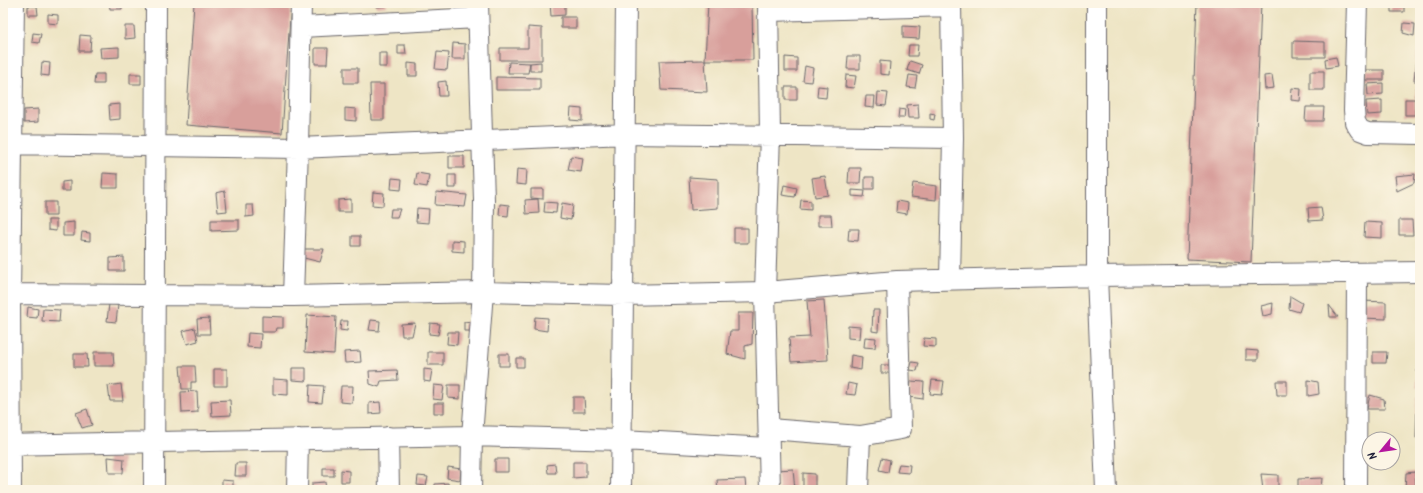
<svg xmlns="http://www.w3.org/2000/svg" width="1423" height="493" font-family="Kalam,sans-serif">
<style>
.building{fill:#d89f9b}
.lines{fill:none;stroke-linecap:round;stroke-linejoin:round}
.minor-casing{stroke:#69666b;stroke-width:22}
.minor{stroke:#fff;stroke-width:20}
</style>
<rect width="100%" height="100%" fill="#fcf5e5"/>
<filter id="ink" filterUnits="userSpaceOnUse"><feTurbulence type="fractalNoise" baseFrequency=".025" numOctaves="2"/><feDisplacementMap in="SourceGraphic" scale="8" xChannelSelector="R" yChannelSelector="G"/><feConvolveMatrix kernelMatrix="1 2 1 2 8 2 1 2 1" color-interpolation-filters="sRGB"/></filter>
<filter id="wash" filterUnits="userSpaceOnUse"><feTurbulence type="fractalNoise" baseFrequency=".012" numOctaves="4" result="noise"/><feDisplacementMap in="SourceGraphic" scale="16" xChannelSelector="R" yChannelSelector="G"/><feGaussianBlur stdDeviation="0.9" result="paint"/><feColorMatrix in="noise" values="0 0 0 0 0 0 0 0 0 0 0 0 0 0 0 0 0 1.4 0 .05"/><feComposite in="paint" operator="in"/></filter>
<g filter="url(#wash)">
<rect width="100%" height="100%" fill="#eee5c5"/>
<g id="blocks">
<path class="building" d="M109,3H122V9H110Z
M194,3H291L282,133L186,125Z
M376,3H386V6L376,7Z
M550,3H565V15L551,16Z
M708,3H752L753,60H705L707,92L661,90L659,61L705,60Z
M1197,3H1261L1251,262L1187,259Z
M1391,3H1404V12H1391Z
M28,6H37L38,15H28Z
M48,14L58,15V24L48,23Z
M561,17H576V28H561Z
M1404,23L1415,24L1414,36L1403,33Z
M125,26H134L135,38L125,39Z
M903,26L920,27L919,39L903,38Z
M528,27L542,28V60H500V48H528Z
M33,33L41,34L39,43L32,42Z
M80,35L91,36L90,51H79Z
M1293,41L1325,42V57H1293Z
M453,43L465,44V59H452Z
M398,45H405L406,54H398Z
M909,45H918L917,56H908Z
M119,47V57L101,58L100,48Z
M315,48H328L327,64H315Z
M437,52L449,53L447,70L435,69Z
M379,53H387V67H379Z
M1417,53H1420V69H1416Z
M848,56H860V69H847Z
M785,57L797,58V71H785Z
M1336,57L1338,66L1326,68L1325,59Z
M880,61L890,62L889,75L880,74Z
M910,61L922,65L919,74L907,70Z
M42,62L50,63L49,76L41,75Z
M509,62L530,63L528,73H508Z
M541,62V71H530V63Z
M408,63L417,64V76H408Z
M805,66L813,68L811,82L803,81Z
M344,68H358V83H344Z
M1366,70H1384V80H1365Z
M1415,70L1420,71V81H1414Z
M1310,71H1324V90H1310Z
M95,74H104V84H94Z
M130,74H141V84H130Z
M846,75L856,76L854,88L845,87Z
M909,75L917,76L915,88L907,87Z
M1272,75L1274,88L1265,89L1264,76Z
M496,77L540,78V90H496Z
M446,81L447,96H439L438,82Z
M1383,83V94L1368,95L1367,84Z
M370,84H384V120H371Z
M1417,84L1420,85V98L1415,97Z
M818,86L827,87L826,98L817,97Z
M785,87H797V100H785Z
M1292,88L1301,89L1300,101L1291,100Z
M878,92L888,93L886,106L877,105Z
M866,96H875L874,108L865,107Z
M1405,99H1415V115H1405Z
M1382,100V114L1367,115L1366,101Z
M120,104V119L110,120L109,105Z
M918,104L919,118H908L907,105Z
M1306,107H1324L1323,121H1305Z
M345,108L356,109V121L345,120Z
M571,108L582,109V121L570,120Z
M38,109V122L24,123V110Z
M899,109L905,110L904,118H898Z
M930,113L935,114L934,120L930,119Z
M449,156H464V168H449Z
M571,156L583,158L581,172L568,170Z
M849,168H861L860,183H848Z
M517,169L527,170L526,185L516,184Z
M103,173L118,174V188H102Z
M417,173L429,175L427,187L415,185Z
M1415,174L1414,183L1397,191L1395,176Z
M448,175H456V188H448Z
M825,176L828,195L815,197L812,178Z
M689,177L718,179V208L691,210Z
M865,177H874V189H865Z
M392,178L402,179L401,190L391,189Z
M70,181V191H62V182Z
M913,183L937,186L936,200L911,197Z
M784,185L797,188L795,197L782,195Z
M531,189H543V199L531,198Z
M852,190L865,191L864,197L852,196Z
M225,191L227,211L218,212L216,193Z
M373,192L384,193L383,206L372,205Z
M436,192L467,195L465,207L435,205Z
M351,199V212H338V200Z
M538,199L539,213L526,214L525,200Z
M801,200L811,201V210L800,209Z
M897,201L908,203L907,214L896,212Z
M45,202H56V216H45Z
M545,202L557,203L556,213L544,212Z
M562,203L573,205L571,220L560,218Z
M500,204L509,205L508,216L499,215Z
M246,205H253L254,216L246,217Z
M1321,207L1323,220L1309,221L1308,208Z
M417,208L429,209L428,223L416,222Z
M391,209H400L397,217H390Z
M818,215H831L832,226H818Z
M48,220H56V231L48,230Z
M211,220H239V230L211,231Z
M1399,220H1412L1413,235H1399Z
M74,222V236H63V223Z
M1365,222L1382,223V238L1364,237Z
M734,228H748V243H734Z
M849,229H859L858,241L848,240Z
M82,232L90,233V241L81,240Z
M352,236H360V246H352Z
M452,240L464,241V252L452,251Z
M304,249H324L320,262L304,258Z
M124,257V271H110V258Z
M1290,296L1302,303L1299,312L1289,309Z
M824,300L828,360L791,362L789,338L810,337L807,301Z
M1363,301L1386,302V319L1363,318Z
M1273,303L1272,314L1263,316L1261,306Z
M109,304L118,305L116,322L107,321Z
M1329,305L1338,317H1330Z
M28,307L38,309L37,318L27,317Z
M43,309L60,310L59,322L42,321Z
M873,310H879L878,332L872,331Z
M738,313H753L752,344L745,346V359L727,354L730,331H738Z
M307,315L336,317L334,354L305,352Z
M262,316L283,317V328H276L275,332H262Z
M535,317L548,318L547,331L534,329Z
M209,318L210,334H198L197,319Z
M371,320L380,321L379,331L369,330Z
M341,321H348L347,331L340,330Z
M464,322L471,323L470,331H464Z
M415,323L412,336H402L401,324Z
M430,323L440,324L438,335L429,334Z
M848,326L860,327L859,339L848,338Z
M195,328L198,341L187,344L183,331Z
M448,332H458L457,345L447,344Z
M248,333L261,334L260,348L247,347Z
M865,337L876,338L875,348L864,347Z
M924,338L936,339V347L923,346Z
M1246,350L1258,351V360H1246Z
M360,351L361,362L345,363L344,352Z
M94,352H113L114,366H94Z
M428,352H443V365H428Z
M1373,352H1387L1386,363H1373Z
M74,354H87L88,367H74Z
M499,354H509V366H499Z
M851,355L862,357L861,370L850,368Z
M516,358H524V367H516Z
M912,362L919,363L917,371L910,370Z
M881,365H893V373H881Z
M180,366H195L196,382H191V389H182Z
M292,368H306V381L292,380Z
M214,369H227V386H214Z
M424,369L432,370L430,382L424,381Z
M397,370L398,380L381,381L379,387L370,384L369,371Z
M1417,370H1420V387L1417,386Z
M273,379L288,380V395L273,394Z
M932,380L944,381L942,395L930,394Z
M1308,380L1318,382L1319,394L1308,396Z
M911,381L924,382L923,399L909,397Z
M1276,381H1287V395H1277Z
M848,383L857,385L855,395L846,394Z
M121,384L123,401H110L108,386Z
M310,385L324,386L322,403L309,402Z
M434,385L444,386L442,400L433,399Z
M448,385H460V399L448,398Z
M341,386H353L352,403L340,402Z
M197,391L198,412L182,413L181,392Z
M1370,395L1384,399L1385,409H1367Z
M573,397H584L585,412H573Z
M1417,397H1420V438H1416Z
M230,400L231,415L212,416L211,401Z
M380,402L381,413L369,414V403Z
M434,403H444V413H434Z
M87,409L92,425L82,428L76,413Z
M108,457L124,459L123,473H109Z
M882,458L890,460L888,472L879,470Z
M495,459H508V472H495Z
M573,462H586V477L573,478Z
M236,463H246V476H235Z
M555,464L556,473H548L547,465Z
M899,464L910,465L909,473L897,472Z
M448,467L461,469L460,480L447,478Z
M323,468H334V476H323Z
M793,469L795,490H779L777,470Z
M341,470L349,471V482H341Z
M1415,472L1416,490H1405L1406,473Z
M803,473L815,474V490H803Z
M1261,474L1278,475V490H1263Z
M418,476L428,477L426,486L417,485Z
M1322,478L1321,490H1298V479Z
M745,479L746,490H718L717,480Z
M222,480L233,481V490H222Z
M325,482L326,490H312V483Z
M448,483L449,490H435V484Z"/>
</g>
</g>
<g filter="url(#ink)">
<use href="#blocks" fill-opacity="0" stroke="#69666b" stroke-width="1"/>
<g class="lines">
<defs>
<path id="minor" d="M768,3L770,134L765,292L770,490
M1097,3V276L1106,490
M1357,3L1354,110L1355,122L1360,130L1368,133L1420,134
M768,11L951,6
M301,27L478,18
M3,144L298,148L626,134L953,138
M950,279L953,138L951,3
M3,294L293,296L483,292L623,295L765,292L897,281L1097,276L1420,272
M293,296L298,148L301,3
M769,429L860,436
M388,437L389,490
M3,445L472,436L622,440L769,448
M11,490L10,294L14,3
M154,490L156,3
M297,490L298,439
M471,490L472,436L483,292L484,200L478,3
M621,490L626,3
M858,490L860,436L901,429L897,281
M1356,490L1357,273"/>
</defs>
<use href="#minor" class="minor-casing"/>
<use href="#minor" class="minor"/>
</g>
</g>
<rect width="1423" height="493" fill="none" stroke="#fcf5e5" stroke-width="16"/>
<g transform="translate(1381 451) rotate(241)"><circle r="19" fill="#fcf5e5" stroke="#a5a1a1"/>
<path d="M0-3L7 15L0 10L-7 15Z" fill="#b5179e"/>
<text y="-6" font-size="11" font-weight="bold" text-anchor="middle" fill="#22223b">N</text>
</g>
</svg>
